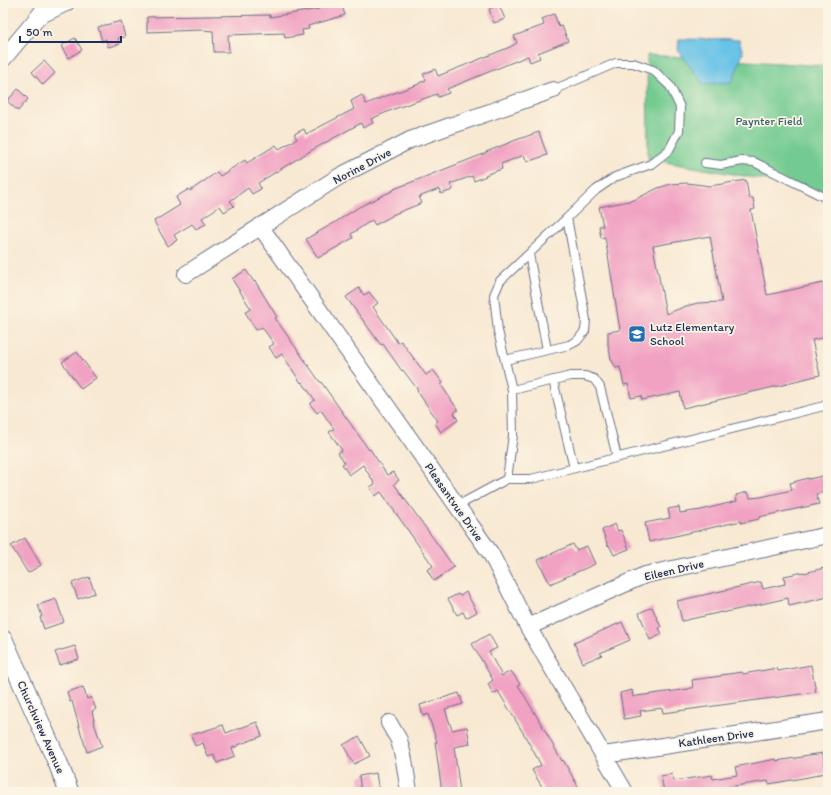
<svg xmlns="http://www.w3.org/2000/svg" width="831" height="795" font-family="Itim,sans-serif">
<style>
.green{fill:#73cb91;stroke:#477d78}
.forest{fill:#5eaf7b;stroke:#3c6f6c}
.water{fill:#69c3e7;stroke:#4279a2}
.building{fill:#f1a2c3;fill-rule:evenodd}
.lines{fill:none;stroke-linecap:round;stroke-linejoin:round}
.service-casing{stroke:#687087;stroke-width:10}
.minor-casing{stroke:#687087;stroke-width:18}
.tertiary-casing{stroke:#687087;stroke-width:21}
.service{stroke:#fff;stroke-width:8}
.minor{stroke:#fff;stroke-width:16}
.tertiary{stroke:#fff;stroke-width:19}
.labels{text-anchor:middle;stroke-width:3.5;stroke-linejoin:round;paint-order:stroke}
.park-label{font-size:12px;fill:#355e6d;stroke:#fcf5e5}
.street-label{font-size:12px;fill:#1b2f5e;stroke:#fcf5e5}
.poi-label{font-size:12px;fill:#1b2f5e;stroke:#fcf5e5;text-anchor:start}
</style>
<rect width="100%" height="100%" fill="#fcf5e5"/>
<filter id="ink" filterUnits="userSpaceOnUse"><feTurbulence type="fractalNoise" baseFrequency=".025" numOctaves="2"/><feDisplacementMap in="SourceGraphic" scale="8" xChannelSelector="R" yChannelSelector="G"/><feConvolveMatrix kernelMatrix="1 2 1 2 8 2 1 2 1" color-interpolation-filters="sRGB"/></filter>
<filter id="wash" filterUnits="userSpaceOnUse"><feTurbulence type="fractalNoise" baseFrequency=".012" numOctaves="4" result="noise"/><feDisplacementMap in="SourceGraphic" scale="16" xChannelSelector="R" yChannelSelector="G"/><feGaussianBlur stdDeviation="0.9" result="paint"/><feColorMatrix in="noise" values="0 0 0 0 0 0 0 0 0 0 0 0 0 0 0 0 0 1.4 0 .05"/><feComposite in="paint" operator="in"/></filter>
<g filter="url(#wash)">
<rect width="100%" height="100%" fill="#f8e9d3"/>
<path class="green" d="M647,55L828,66V191L648,159Z"/>
<path class="forest" d="M637,3H692L639,10Z"/>
<path class="water" d="M679,39L739,40L743,53L732,82L703,84L678,50Z"/>
<g id="blocks">
<path class="building" d="M329,3H341L345,15L308,26L309,29L302,30L303,35L285,38L284,33L228,35L229,52H214L213,31L202,30L147,32V17L270,15V17L319,9L318,6Z
M499,5L505,19L494,23L489,9Z
M554,14L559,27L562,26L568,41L538,53L540,58L530,62L528,56L447,89L449,93L438,97L437,94L394,109L371,119L373,123L363,128L361,123L312,150L258,183L261,189L252,194L248,188L230,201L234,206L224,212L220,206L202,218L206,224L196,229L192,224L174,235L177,240L168,246L157,227L154,221L180,205L176,197L189,189L190,191L217,172L220,176L245,160L247,163L276,145L279,149L297,139L294,134L304,129L306,134L354,109L351,101L362,95L366,104L378,99L419,84V83L426,80L423,74L435,69L438,76L510,47L517,43L514,36L544,25L542,19Z
M121,21L125,37L118,38L120,44L108,47L106,39L102,41L98,27Z
M75,38L82,50L68,58L61,46Z
M44,61L55,73L43,85L32,72Z
M18,89L28,99L18,111L7,101Z
M539,132L547,155L527,162L524,155L501,164L502,169L485,175L486,176L474,181L472,176L450,184L453,190L441,194L439,189L419,197L422,203L392,215V216L375,225L372,220L351,234L353,238L318,258L306,239L334,223L359,207L394,190V189L486,153V152L516,140Z
M746,180L749,198H753L755,209L751,210L767,295L823,283L828,305V337L812,340L820,375L787,383V384L683,408L680,392L642,400L641,396L631,398L628,384L624,385L620,367L616,368L611,359L608,345V332L620,330L605,237L601,238L599,226H603L599,207L634,200L658,188L671,184L687,183L710,186ZM710,236L722,302L698,303L686,306L666,314L653,246Z
M246,270L254,282L255,281L277,317L275,318L320,382H321L369,450L370,449L387,475L393,472L399,480L394,484L454,567L434,581L427,570L433,566L381,492L375,496L370,487L375,484L363,465L349,475L342,464L345,463L338,453L342,450L329,432L334,429L321,410L317,413L310,404L315,400L302,382L301,383L282,354L276,358L269,347L274,344L262,327L256,330L245,312L251,309L232,279Z
M359,288L364,295L369,292L378,303L373,307L398,343L401,341L426,375L433,370L443,383L441,385L458,410L454,413L458,420L441,432L435,423L438,421L417,391L418,390L403,370L402,371L383,344L381,345L346,297Z
M77,352L96,378L81,389L62,362Z
M828,475V491L816,494L819,504L759,517V519L741,523V521L649,542L645,523L670,518L668,509L679,507L680,513L701,510L737,501L736,495L748,492L750,498L761,497L792,490L790,483L808,478V479Z
M615,524L618,531L621,530L629,549L614,555L609,545L608,546L602,530Z
M25,538L41,565L28,573L11,546Z
M573,544L576,550L587,546L595,564L550,584L538,560Z
M828,567V597L789,606L788,598L722,613V612L682,621L677,601L761,582L763,589L785,584L784,576L804,572V573Z
M89,577L95,593L78,599L72,583Z
M466,592L477,612L466,618L463,612L457,615L448,599L458,594L460,596Z
M56,599L64,622L44,629L40,617L42,616L38,605Z
M652,607L661,627L659,628L662,634L650,640L639,613Z
M622,622L630,640L600,653L602,655L583,663L574,643Z
M489,634L497,648L489,652L502,676L511,671L520,684L518,685L536,715L562,761L563,760L571,774L581,792H545L532,770L541,765L525,736L498,691L493,694L488,684L493,680L472,644Z
M75,646L79,659L60,665L55,652Z
M811,665L816,692L663,713L662,708L640,711L641,716L624,719L620,693L632,690L633,697L637,696L689,689V688H693L692,680L721,676V675L742,672L743,674L777,668L778,671Z
M83,687L87,699L91,697L96,709L92,711L94,720H93L102,746L87,752L80,730L72,701L70,702L67,692Z
M459,693L463,704L445,709L452,730L467,727L470,744L454,747L460,792H442L435,742H437L428,714L423,716L420,705Z
M257,722L262,736L238,745V746L232,748L235,756L217,763L214,755L208,757L203,743L195,746L191,735L223,725L226,733Z
M359,736L370,756L354,764L343,745Z
M823,753L826,773L814,775V776L769,784L768,781L715,789V791L706,792H664L661,776L672,774L674,781L712,775L713,779L737,775L735,767L776,759V761L802,757V756Z
M376,773L379,792H361L359,776Z"/>
</g>
</g>
<g filter="url(#ink)">
<use href="#blocks" fill-opacity="0" stroke="#687087" stroke-width="1"/>
<g class="lines">
<defs>
<path id="service" d="M553,90L616,63H633L653,70L670,86L680,107L679,131L669,150L651,164L615,177L596,190L567,218
M705,163L721,165L742,161L754,162L828,199
M529,254L547,350
M505,360L569,345L577,341L585,331L586,320L567,218L500,281L494,295L498,331L512,390L513,435L507,479
M553,380L574,468
M512,390L571,376H585L594,379L600,387L617,457
M457,506L507,479H531L828,405"/>
<path id="minor" d="M39,16L66,3
M3,59L39,16L48,3
M260,226L491,554L528,627L625,792
M186,274L340,176L410,140L553,90
M528,627L645,575L828,535
M389,723L399,740L404,760L409,792
M604,755L828,721"/>
<path id="tertiary" d="M3,640L58,763L69,792"/>
</defs>
<use href="#service" class="service-casing"/>
<use href="#minor" class="minor-casing"/>
<use href="#tertiary" class="tertiary-casing"/>
<use href="#service" class="service"/>
<use href="#minor" class="minor"/>
<use href="#tertiary" class="tertiary"/>
</g>
</g>
<defs>
<symbol id="school-square" viewBox="-11 -11 22 22"><rect x="-9" y="-9" width="18" height="18" rx="4" fill="#1f6fb2" stroke="#fcf5e5"/><path d="M0-5L7-2L0 1L-7-2ZM-4 1L0 2.5L4 1V4Q0 6-4 4Z" fill="#fff"/></symbol>
</defs>
<g fill-rule="evenodd">
<use href="#school-square" x="627" y="324" width="20" height="20"/>
</g>
<g class="labels">
<g class="park-label">
<text x="769" y="125">Paynter Field</text>
</g>
<g class="street-label">
<text transform="translate(362 166) rotate(-28)" y="4">Norine Drive</text>
<text transform="translate(454 502) rotate(55)" y="4">Pleasantvue Drive</text>
<text transform="translate(674 570) rotate(-13)" y="4">Eileen Drive</text>
<text transform="translate(41 727) rotate(66)" y="4">Churchview Avenue</text>
<text transform="translate(716 738) rotate(-8)" y="4">Kathleen Drive</text>
</g>
<g class="poi-label">
<text x="650" y="331">Lutz Elementary<tspan x="650" dy="14">School</tspan></text>
</g>
</g>
<rect width="831" height="795" fill="none" stroke="#fcf5e5" stroke-width="16"/>
<path d="M20 36v6h101v-6" fill="none" stroke="#1b2f5e" stroke-width="2"/>
<text x="26" y="36" font-size="12" fill="#1b2f5e" stroke="#fcf5e5" stroke-width="3" paint-order="stroke">50 m</text>
</svg>
